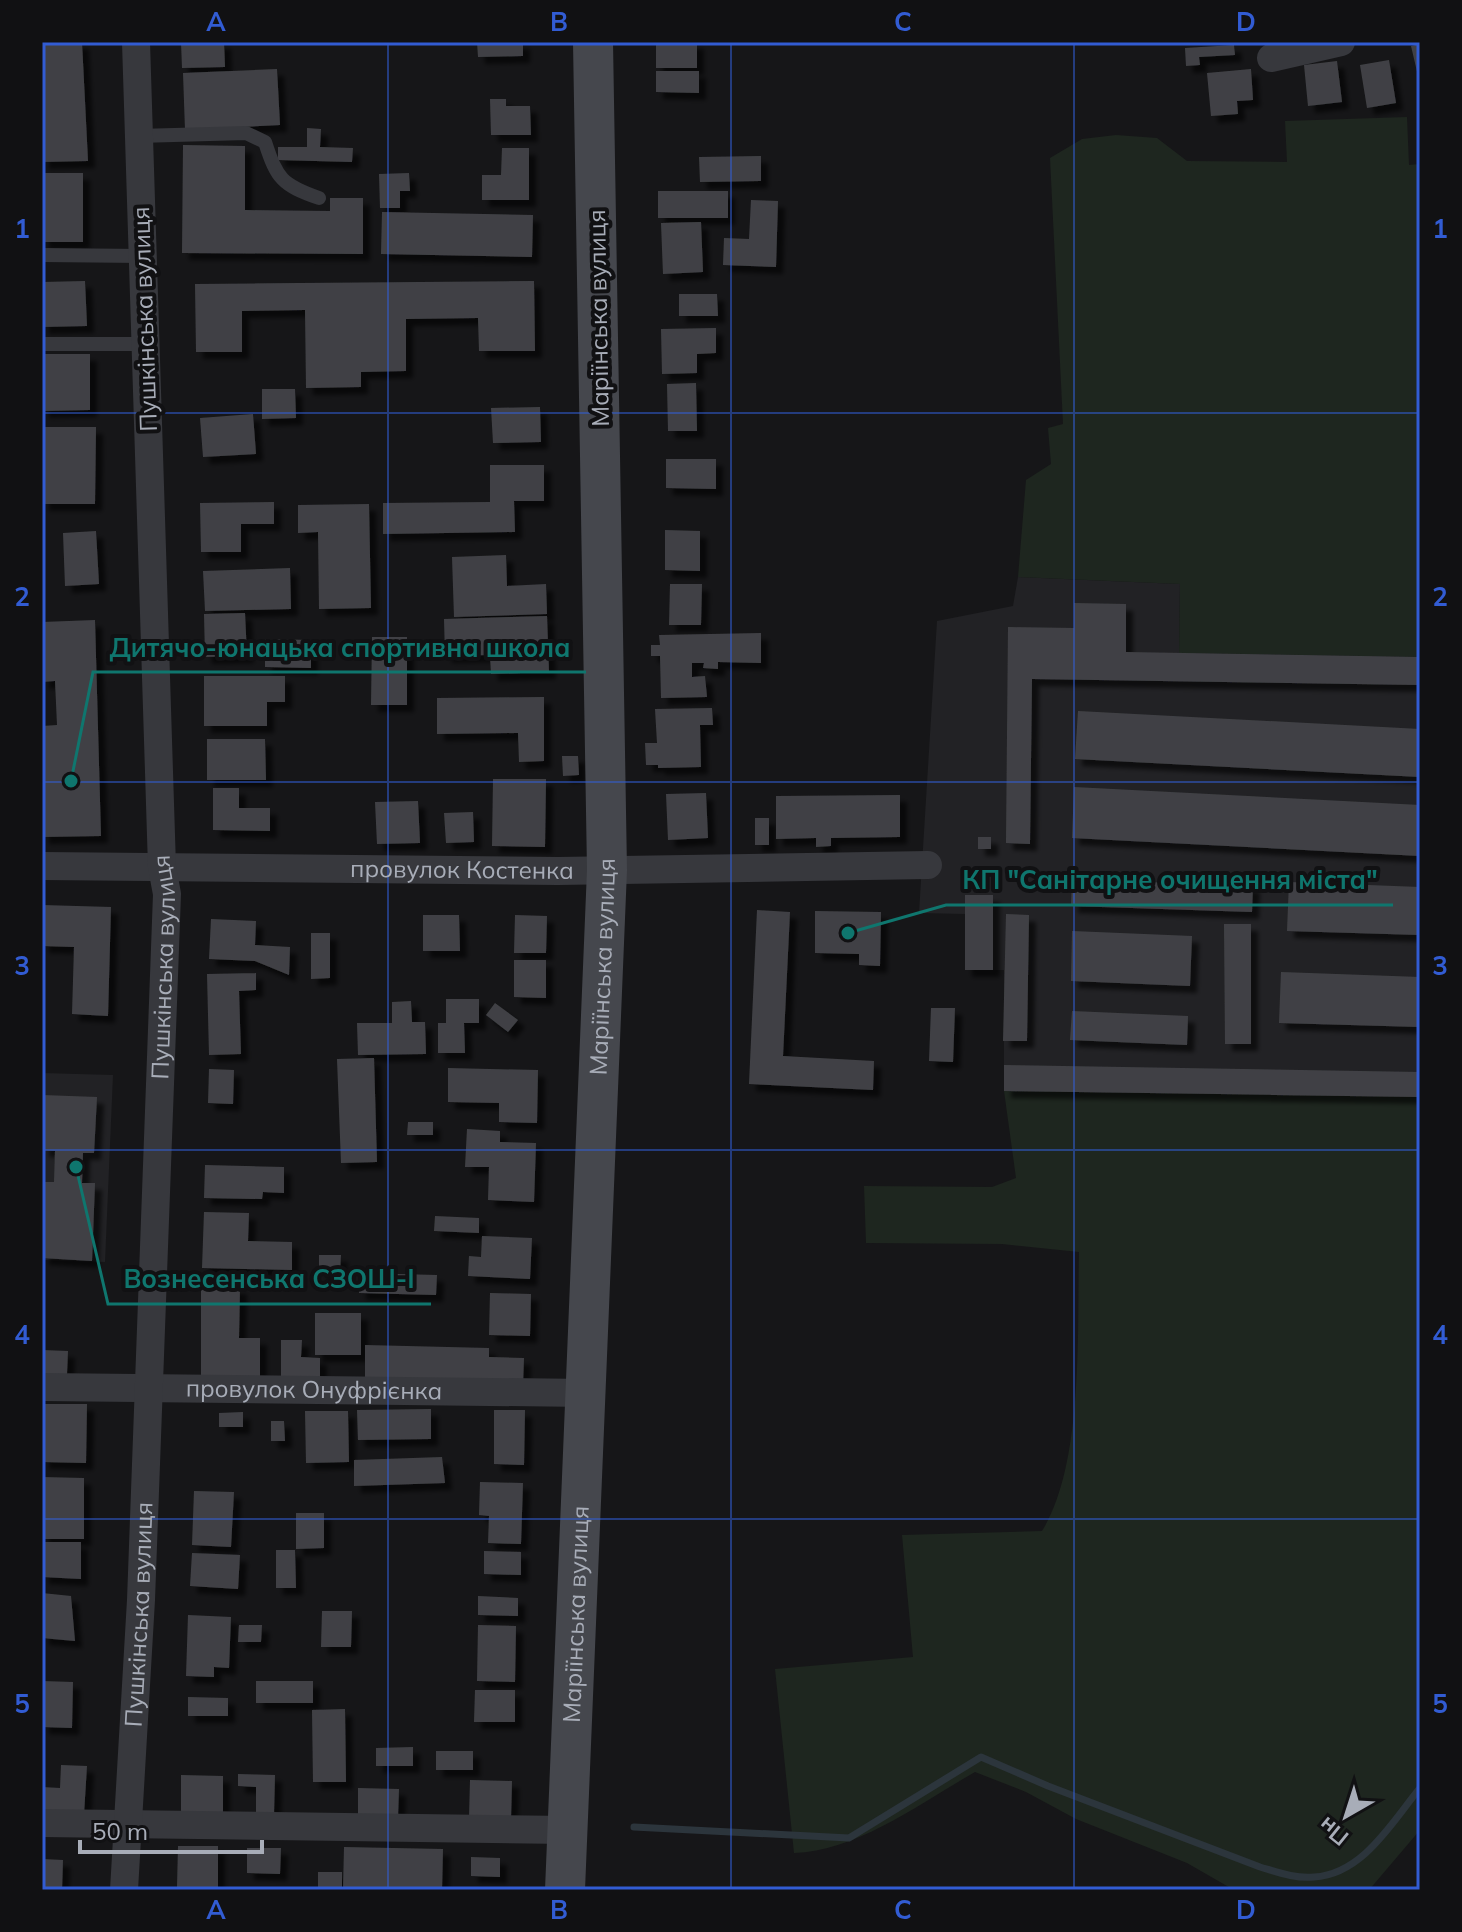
<svg xmlns="http://www.w3.org/2000/svg" width="1462" height="1932" font-family="Mulish,sans-serif">
<style>
.built{fill:#222225}
.green{fill:#1e261f}
.lines{fill:none;stroke-linecap:round;stroke-linejoin:round}
.stream{stroke:#2c353c;stroke-width:7}
.building{fill:#404145;filter:url(#shadow)}
.service{stroke:#37383d;stroke-width:14}
.minor{stroke:#37383d;stroke-width:28}
.secondary{stroke:#45474d;stroke-width:40}
.grid{fill:none;stroke:#325cd3;stroke-width:2;stroke-opacity:0.55}
.labels{text-anchor:middle;stroke-width:8;stroke-linejoin:round;paint-order:stroke}
.street-label{font-size:24px;fill:#a8adb8;stroke:#111113}
.leader{fill:none;stroke:#0f766e;stroke-width:3}
.callout-dot{fill:#0f766e;stroke:#111113;stroke-width:3}
.callout-label{font-size:26px;text-anchor:middle;font-weight:bold;fill:#0f766e;stroke:#111113;stroke-width:8;stroke-linejoin:round;paint-order:stroke}
.neatline{fill:none;stroke:#325cd3;stroke-width:3}
.grid-label{font-size:26px;text-anchor:middle;font-weight:bold;fill:#325cd3}
</style>
<defs>
<filter id="shadow"><feDropShadow dx="7" dy="7" stdDeviation="2" flood-color="#0009"/></filter>
</defs>
<rect width="100%" height="100%" fill="#161618"/>
<path class="built" d="M1018,577L1180,584L1179,653L1420,657V1097L1004,1091V970H965V914L919,913L937,621L1013,606Z
M42,1073L113,1075L105,1262L42,1260Z"/>
<path class="green" d="M1407,117L1409,165L1420,164V657L1179,653L1180,584L1018,577L1026,480L1051,464L1048,428L1063,424L1050,158L1082,139L1116,135L1157,138L1187,161L1287,162L1285,121Z
M1004,1091L1420,1097V1830L1369,1890H1234L1187,1863L1076,1819L1026,1792L975,1772C920,1803 858,1851 794,1853L775,1669L913,1657L902,1535L1042,1531C1084,1464 1077,1331 1079,1252L1002,1244L866,1243L864,1186L992,1187L1016,1178Z"/>
<g class="lines">
<path class="stream" d="M634,1827L849,1838L981,1757L1048,1786L1260,1867C1277,1872 1296,1879 1314,1877C1363,1874 1392,1822 1420,1788"/>
</g>
<path class="building" d="M42,42H82L88,161L42,162Z
M181,42H224L225,67L182,68Z
M477,42H523V56L478,57Z
M656,42H697V68H656Z
M1420,44V79L1419,80L1411,46Z
M1234,45L1235,55L1199,57L1200,65L1186,66L1185,48Z
M1389,60L1396,103L1367,108L1360,65Z
M1337,61L1342,102L1308,106L1304,65Z
M277,69L280,125L185,130L183,73Z
M1251,69L1253,100L1237,101L1238,114L1211,116L1207,73Z
M656,71H699V93L656,92Z
M490,99H506V106H530L531,135H491Z
M307,128L321,129L320,147L353,148L352,162L278,160V147H307Z
M183,145L245,146V210L330,211V198H363V254L182,253Z
M502,148H529V200H482V175H501Z
M761,156V181L700,182L699,157Z
M42,173H83V242H42Z
M409,173L410,191H400V208H380L379,174Z
M658,191H728V218H658Z
M751,200L778,201L776,267L723,265L724,238L749,239Z
M382,212L533,215L532,257L381,254Z
M701,222L703,272L663,274L661,223Z
M85,281L87,326L42,327V282Z
M534,281L535,351H479L478,318L406,319V371L361,372V387L306,388L305,310L242,311V352H196L195,284Z
M679,294H717L718,316H679Z
M716,328V353L697,354V373L662,374L661,329Z
M42,354H90V410L42,411Z
M696,383L697,431H668L667,384Z
M262,389H295L296,418L262,419Z
M540,407L541,442L493,443L491,408Z
M253,414L256,454L203,457L200,418Z
M42,427H96L95,504H42Z
M666,459H716V489L666,488Z
M490,465H544V501H514L515,532L383,534V503L490,502Z
M274,502V524H241V552H201L200,503Z
M369,504L371,608L319,609L318,532L298,533V505Z
M665,530L700,531V571L665,570Z
M96,531L99,584L65,586L63,533Z
M506,555L507,586L546,584L547,614L454,617L452,557Z
M290,568L291,609L205,611L203,571Z
M670,584H702L701,625H669Z
M1074,603L1126,604V652L1420,657V685L1032,679L1030,844L1006,843L1008,627L1074,628Z
M245,613L247,656L205,657L204,614Z
M547,616L549,672L491,674L490,655L445,656L444,619Z
M95,620L101,836L42,837V726L57,725L55,681L42,682V622Z
M761,633V663L718,662V669L703,668L704,663H692V677L705,676L707,697L661,698L660,656H651V645H660L659,635Z
M372,637H407V705H371Z
M265,639L311,640V668L265,667Z
M204,676H285V702H267V726H204Z
M544,697V761L519,762L518,733L437,734V698Z
M712,708L713,725H700L701,767L658,768V765H646L645,743H657L655,709Z
M1078,711L1420,729V777L1075,759Z
M207,739H265L266,780H207Z
M562,756H578L579,775L563,776Z
M493,779H546L545,847L492,846Z
M1074,787L1420,805V856L1072,838Z
M213,788H239V808H270V831L213,830Z
M706,793L708,838L668,840L666,794Z
M900,795V837L831,838V846L816,847V838L776,839V796Z
M418,801L420,843L377,844L375,802Z
M473,812L474,842L446,843L444,813Z
M755,818H769V845H755Z
M978,837H991V849H978Z
M1072,880L1253,885L1252,912L1071,906Z
M1289,882L1420,887V935L1287,931Z
M965,895H993V970H965Z
M42,905L111,907L108,1016L72,1014L74,947L42,946Z
M757,910L790,912L783,1056L874,1061L873,1090L749,1084Z
M815,911L881,912L880,966L859,965V954L815,953Z
M1006,914L1029,915L1027,1041H1003Z
M423,915H459L460,951H423Z
M515,915L547,916L546,953H514Z
M211,919L256,921L255,945L290,947L289,975L255,961L209,959Z
M1224,924H1251V1044H1225Z
M1072,931L1192,936L1190,986L1071,981Z
M311,933H330V978L311,979Z
M514,960H546V998L514,997Z
M1281,972L1420,977V1027L1279,1023Z
M256,973V990L239,991L241,1054L209,1055L207,974Z
M446,999H479V1023H464L465,1053H438V1023H446Z
M411,1001L412,1022H425L426,1054L358,1055L357,1023H392V1002Z
M495,1003L518,1020L508,1032L486,1015Z
M931,1008H955L953,1062L929,1061Z
M1072,1011L1188,1016L1187,1045L1070,1040Z
M374,1058L377,1162L341,1163L337,1059Z
M1004,1065L1420,1072V1097L1004,1091Z
M448,1068L538,1070L537,1123L499,1122V1103L448,1102Z
M209,1069L234,1070L233,1104L208,1103Z
M42,1095L97,1097L94,1153H83L82,1183H95L92,1261L42,1258V1182H54L55,1151L42,1150Z
M408,1122H433V1135H407Z
M467,1129L500,1131V1142L536,1143L534,1202L488,1200L489,1167H465Z
M205,1165L284,1167V1193L263,1192L262,1199L204,1198Z
M204,1212L249,1213L248,1241L292,1242V1270L202,1268Z
M435,1216L479,1218V1233L434,1231Z
M482,1236L532,1238L530,1279L468,1276L469,1256L481,1257Z
M319,1255H341L340,1272L319,1271Z
M359,1273L437,1275L436,1295L359,1293Z
M201,1287H240L239,1338H260V1381H201Z
M490,1293L531,1294L530,1336L489,1335Z
M315,1313H361V1355H315Z
M281,1340H302L301,1357L320,1358V1382H281Z
M365,1345L489,1348V1357L524,1358L523,1384L365,1381Z
M42,1350L68,1351L67,1374H42Z
M42,1404H87L86,1463L42,1462Z
M431,1409V1439L358,1440L357,1410Z
M494,1410H525L524,1465L494,1464Z
M305,1411H348L349,1462L306,1463Z
M243,1412V1427H219V1413Z
M271,1421H284L285,1441H271Z
M442,1457L445,1483L354,1486V1460Z
M42,1477L84,1478V1539H42Z
M480,1482L523,1483L521,1544L488,1543L489,1516L479,1515Z
M194,1491L234,1492L231,1547L192,1545Z
M296,1513H324V1548L296,1549Z
M42,1542H81V1579L42,1577Z
M276,1550H295L296,1588H276Z
M484,1551L521,1552V1575L484,1574Z
M192,1553L240,1555L238,1589L190,1586Z
M42,1593L71,1596L75,1641L42,1638Z
M478,1596L518,1598V1616L478,1615Z
M322,1611H352L351,1647H321Z
M188,1615L231,1617L229,1668L214,1667V1677L186,1676Z
M239,1625H262L261,1642H238Z
M478,1625L516,1626L515,1682L477,1681Z
M42,1681L73,1682L72,1728L42,1727Z
M256,1681H313V1703H256Z
M475,1690H515V1722H474Z
M188,1697L228,1698V1716H188Z
M345,1709L346,1782H313L312,1710Z
M413,1747V1766H376V1748Z
M436,1751H473V1770H436Z
M61,1765L87,1766L84,1814L42,1811V1787L60,1788Z
M238,1774L275,1775L274,1814L256,1813V1787L238,1786Z
M181,1775L223,1776V1814L181,1813Z
M470,1780L512,1781L511,1819L469,1818Z
M358,1788L399,1789L398,1817L358,1816Z
M178,1846H218V1887H177Z
M344,1847L443,1849L442,1890H343Z
M247,1848H281L280,1874L247,1873Z
M471,1857L500,1858V1877L471,1876Z
M42,1859L63,1860L62,1890H42Z
M318,1872H342V1890H318Z"/>
<g class="lines">
<path class="service" d="M138,136L246,133L265,142C277,179 282,185 319,198
M42,255L143,256
M42,344H145"/>
<g class="minor">
<path d="M1271,58L1341,42"/>
<path id="s1" d="M42,866L558,871L928,865"/>
<path id="s2" d="M42,1387L588,1393"/>
<path d="M42,1823L568,1830"/>
<path id="s3" d="M124,1890L141,1600L167,894L162,867L136,42"/>
</g>
<path class="secondary" id="s4" d="M565,1890L607,870L593,42"/>
</g>
<path class="grid" d="M388,42V1890M731,42V1890M1074,42V1890M42,413H1420M42,782H1420M42,1150H1420M42,1519H1420"/>
<g class="labels">
<g class="street-label">
<text transform="translate(599 318) rotate(-91)" y="8">Маріїнська вулиця</text>
<text transform="translate(145 319) rotate(-92)" y="8">Пушкінська вулиця</text>
<text dy="8" stroke="none"><textPath href="#s1" startOffset="420">провулок Костенка</textPath></text>
<text dy="8" stroke="none"><textPath href="#s3" startOffset="924">Пушкінська вулиця</textPath></text>
<text dy="8" stroke="none"><textPath href="#s4" startOffset="924">Маріїнська вулиця</textPath></text>
<text dy="8" stroke="none"><textPath href="#s2" startOffset="272">провулок Онуфрієнка</textPath></text>
<text dy="8" stroke="none"><textPath href="#s3" startOffset="276">Пушкінська вулиця</textPath></text>
<text dy="8" stroke="none"><textPath href="#s4" startOffset="276">Маріїнська вулиця</textPath></text>
</g>
</g>
<path class="leader" d="M71 781L93 672H586M848 933L946 905H1393M76 1167L108 1304H431"/>
<g class="callout-dot">
<circle cx="71" cy="781" r="8"/>
<circle cx="848" cy="933" r="8"/>
<circle cx="76" cy="1167" r="8"/>
</g>
<g class="callout-label">
<text x="340" y="657">Дитячо-юнацька спортивна школа</text>
<text x="1170" y="889">КП "Санітарне очищення міста"</text>
<text x="269" y="1288">Вознесенська СЗОШ-І</text>
</g>
<rect width="1462" height="1932" fill="none" stroke="#111113" stroke-width="88"/>
<g transform="translate(1346 1816) rotate(219)" stroke="#111113" stroke-width="6" paint-order="stroke">
<path d="M0-6L14 30L0 20L-14 30Z" fill="#a8adb8"/>
<text y="-12" font-size="22" font-weight="bold" text-anchor="middle" fill="#a8adb8">Пн</text>
</g>
<path d="M80 1840v12h182v-12" fill="none" stroke="#a8adb8" stroke-width="4"/>
<text x="92" y="1840" font-size="24" fill="#a8adb8" stroke="#111113" stroke-width="6" paint-order="stroke">50 m</text>
<rect x="44" y="44" width="1374" height="1844" class="neatline"/>
<g class="grid-label">
<text x="216" y="31">A</text>
<text x="559" y="31">B</text>
<text x="903" y="31">C</text>
<text x="1246" y="31">D</text>
<text x="22" y="238">1</text>
<text x="1440" y="238">1</text>
<text x="22" y="606">2</text>
<text x="1440" y="606">2</text>
<text x="22" y="975">3</text>
<text x="1440" y="975">3</text>
<text x="22" y="1344">4</text>
<text x="1440" y="1344">4</text>
<text x="22" y="1713">5</text>
<text x="1440" y="1713">5</text>
<text x="216" y="1919">A</text>
<text x="559" y="1919">B</text>
<text x="903" y="1919">C</text>
<text x="1246" y="1919">D</text>
</g>
</svg>
